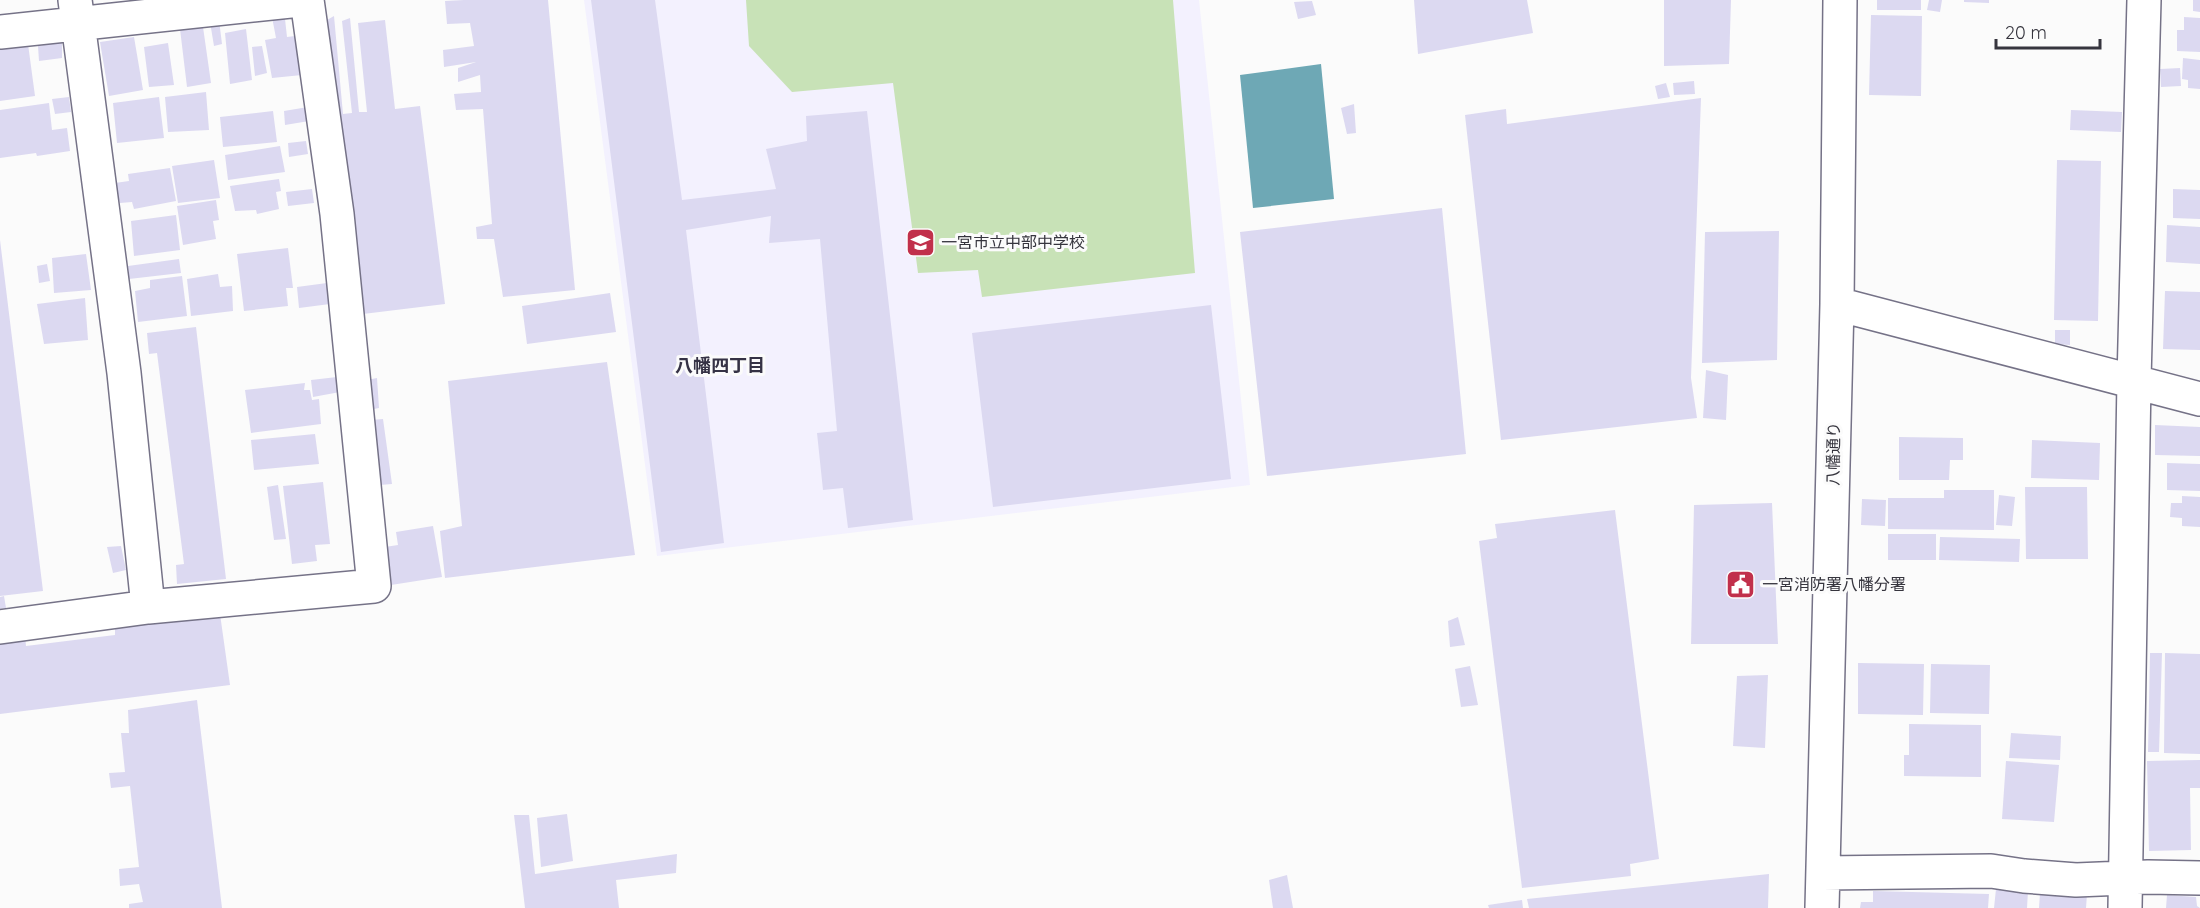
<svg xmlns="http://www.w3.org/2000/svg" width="2200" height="908" font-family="Quicksand,'Noto Sans JP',sans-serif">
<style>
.built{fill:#f3f1fe}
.green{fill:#c8e2b7}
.water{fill:#6ea8b5}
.building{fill:#dcd9f1}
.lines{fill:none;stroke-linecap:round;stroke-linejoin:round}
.minor-casing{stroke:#757287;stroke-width:36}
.minor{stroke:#fff;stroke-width:33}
.labels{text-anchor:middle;stroke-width:6;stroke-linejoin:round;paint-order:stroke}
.poi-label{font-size:16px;fill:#36353e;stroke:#fbfbfb;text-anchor:start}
.street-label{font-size:16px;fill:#36353e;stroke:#fbfbfb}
.neighbourhood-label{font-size:18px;font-weight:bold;fill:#353245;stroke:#fbfbfb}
</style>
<rect width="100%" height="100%" fill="#fbfbfb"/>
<path class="built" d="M584,0H1199L1250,485L657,556Z"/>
<path class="green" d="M746,0H1173L1195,273L982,297L978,270L918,273L893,83L792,92L749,46Z"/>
<path class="water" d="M1321,64L1334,199L1253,208L1240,75Z"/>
<path class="building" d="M464,0H548L575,290L503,297L494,239H477L476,227L492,224L483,109L456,110L454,94L481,92L480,75L458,82V68L476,62L444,67L443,50L474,46L470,23L447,24L445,1Z
M591,0H655L682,200L776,189L766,149L807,141L806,116L867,111L913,520L848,528L843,488L823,490L817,433L837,431L820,239L769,243L771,216L686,230L724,543L661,552Z
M1414,0H1527L1533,33L1418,54Z
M1664,0H1731L1729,64L1664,66Z
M1877,0H1921V10H1877Z
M1929,0H1942L1940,12L1927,10Z
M1964,0H1989V3L1964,2Z
M2193,0H2200V12L2193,11Z
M1312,1L1316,15L1298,19L1294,2Z
M284,10L287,37L295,36L302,75L272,78L265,40L276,38L271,12Z
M1871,15L1922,16L1921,96L1869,95Z
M334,16L343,114L352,113L342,21L350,18L359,112H367L358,23L385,20L395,109L420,106L445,304L363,314L335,115L327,20Z
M2184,17L2200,18V52L2177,51V30H2184Z
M219,20L222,44L214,46L210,22Z
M203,27L211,83L187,87L180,29Z
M246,29L252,80L230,84L225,33Z
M134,37L143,90L109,96L100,42Z
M62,42V58L39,61L38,46Z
M168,43L174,85L149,87L144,47Z
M28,44L35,96L0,101V49Z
M262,46L267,73L255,76L252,47Z
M2183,58L2200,60V89L2188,88V80L2182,79Z
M2180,68L2181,86L2161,87L2160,69Z
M1694,81L1695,94L1674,95L1673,83Z
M1666,83L1670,97L1658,99L1655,86Z
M206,92L209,130L168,132L165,97Z
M69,97L71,112L55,114L52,99Z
M159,97L164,138L117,143L113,103Z
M1701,98L1691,378L1697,418L1501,440L1465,115L1506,109L1507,124Z
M49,103L52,130L67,128L70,151L37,156L36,153L0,158V110Z
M1354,104L1356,133L1347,134L1341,108Z
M308,107L309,121L285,125L284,111Z
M2071,110L2122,112L2121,132L2070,130Z
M273,111L277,142L223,147L220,117Z
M306,141L308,154L289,157L288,143Z
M280,146L285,172L228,180L225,155Z
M214,160L220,198L178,203L172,166Z
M2057,160L2101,161L2098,321L2054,320Z
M170,168L176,201L134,209L132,202L120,203L115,183L129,181L128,174Z
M279,179L281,191L276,192L279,209L257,214L256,210L235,211L230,186Z
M312,189L314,203L288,206L286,192Z
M2173,189L2200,190V219L2173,218Z
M216,200L219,220L213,221L216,239L183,245L177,206Z
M1442,208L1466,454L1267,476L1240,232Z
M176,215L180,250L134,256L131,221Z
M2167,225L2200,227V264L2166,262Z
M1779,231L1777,360L1702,363L1705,232Z
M0,240L43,591L0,596Z
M288,248L293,288H286L288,306L244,311L237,254Z
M86,254L91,290L54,293L52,258Z
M179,259L181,273L129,279L128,266Z
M47,264L50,281L39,283L37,266Z
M218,274L220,287L232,286L233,311L191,316L187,279Z
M182,276L187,316L138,322L135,291L150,288V280Z
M327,283L330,304L299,308L297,287Z
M2165,291L2200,292V350L2163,349Z
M610,293L616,332L527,344L522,306Z
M85,298L88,340L44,344L37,304Z
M1211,305L1231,479L993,507L972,333Z
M196,327L226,579L177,584L176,565L184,564L157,353L149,354L147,333Z
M2055,330H2070V345L2055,344Z
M607,362L635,555L445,578L440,531L462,526L448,381Z
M1706,370L1728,375L1726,420L1703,418Z
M337,377L340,392L313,397L311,380Z
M377,378L379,408L369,410L367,380Z
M305,383L304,390H310L312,400L319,399L321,424L251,433L245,390Z
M383,419L392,484L380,485L371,420Z
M2155,425L2200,427V456L2155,455Z
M315,434L319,464L254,470L251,440Z
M1899,437L1963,438V460H1950L1949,480H1899Z
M2032,440L2100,443L2099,480L2031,478Z
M2167,463L2200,464V491L2167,490Z
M323,482L330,544L315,545L317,561L292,564L283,486Z
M278,485L286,539L274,540L267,487Z
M2025,487H2087L2088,559H2026Z
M1944,490H1994V530L1888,529V498H1944Z
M1999,495L2015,497L2012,526L1996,525Z
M2182,496L2200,497V527L2182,526V518L2170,517L2171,503H2182Z
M1862,499L1886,500L1885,526L1861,525Z
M1772,503L1778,644H1691L1694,505Z
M1615,510L1659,859L1630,864L1631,876L1522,888L1479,541L1497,538L1495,524Z
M433,526L442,577L391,585L385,547L398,545L396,532Z
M1888,534H1936V560H1888Z
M1940,537L2020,539L2019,562L1939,560Z
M121,546L126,570L113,573L107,547Z
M4,596L6,608L0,609V597Z
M220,614L230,685L0,714V638L25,635L26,646L115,635V627Z
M1458,617L1465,645L1450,647L1448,621Z
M2150,653H2162L2159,752H2148Z
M2165,653L2200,654V754L2164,753Z
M1858,663L1924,664L1923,715L1858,714Z
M1931,664L1990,665L1989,714L1930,713Z
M1470,666L1478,705L1461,707L1455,669Z
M1768,675L1765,748L1733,746L1737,676Z
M197,700L222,908H129V904L143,902L139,884L120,886L119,869L139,867L130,786L111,788L109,773L125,772L121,733H129L128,710Z
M1909,724L1981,725V777L1904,776V755H1909Z
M2011,733L2061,736L2060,760L2009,758Z
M2200,760V788H2190L2191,850L2149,851L2147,761Z
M2006,761L2059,765L2054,822L2002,819Z
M567,814L573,861L541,867L537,818Z
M514,815H529L535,874L677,854L676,873L616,880L619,908H525Z
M1769,874L1768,908H1529L1527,899Z
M1287,875L1293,908H1273L1269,880Z
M1996,889L2028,891L2027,908H1994Z
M1873,891L1989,894L1988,908H1860L1861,902H1873Z
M2040,893L2087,894L2086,908H2039Z
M2167,895L2196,897L2197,906L2200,908H2166Z
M1522,900L1523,908H1489L1488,905Z"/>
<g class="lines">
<defs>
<path id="minor" d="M75,0L124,373L148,607
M0,32L300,0
M1837,304L2200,399
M0,627L148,607L374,586L337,214L307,0
M1823,873L1991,871L2024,876L2076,880L2148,877L2200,878
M1822,908L1837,304L1840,0
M2125,908L2134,380L2144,0"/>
</defs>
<use href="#minor" class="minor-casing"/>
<use href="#minor" class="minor"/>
</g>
<defs>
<symbol id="school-square" viewBox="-11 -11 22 22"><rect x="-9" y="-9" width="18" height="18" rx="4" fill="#c1304b" stroke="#fbfbfb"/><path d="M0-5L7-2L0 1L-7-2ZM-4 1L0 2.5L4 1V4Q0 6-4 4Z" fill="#fff"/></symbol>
<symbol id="civic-square" viewBox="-11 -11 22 22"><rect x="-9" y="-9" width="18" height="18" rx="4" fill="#c1304b" stroke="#fbfbfb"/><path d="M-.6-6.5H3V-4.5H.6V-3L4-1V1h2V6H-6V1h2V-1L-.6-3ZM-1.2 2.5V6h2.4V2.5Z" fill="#fff"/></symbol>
</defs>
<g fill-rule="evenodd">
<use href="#school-square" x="904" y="226" width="33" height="33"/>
<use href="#civic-square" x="1724" y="568" width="33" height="33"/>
</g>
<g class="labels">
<g class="poi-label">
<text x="941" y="248">一宮市立中部中学校</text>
<text x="1762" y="590">一宮消防署八幡分署</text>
</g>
<g class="street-label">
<text transform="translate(1833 454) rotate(-89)" y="6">八幡通り</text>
</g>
<g class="neighbourhood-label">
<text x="720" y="372">八幡四丁目</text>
</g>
</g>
<path d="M1996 39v9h104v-9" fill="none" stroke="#36353e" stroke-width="3"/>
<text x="2005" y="39" font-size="18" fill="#36353e" stroke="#fbfbfb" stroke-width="4.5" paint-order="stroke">20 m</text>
</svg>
